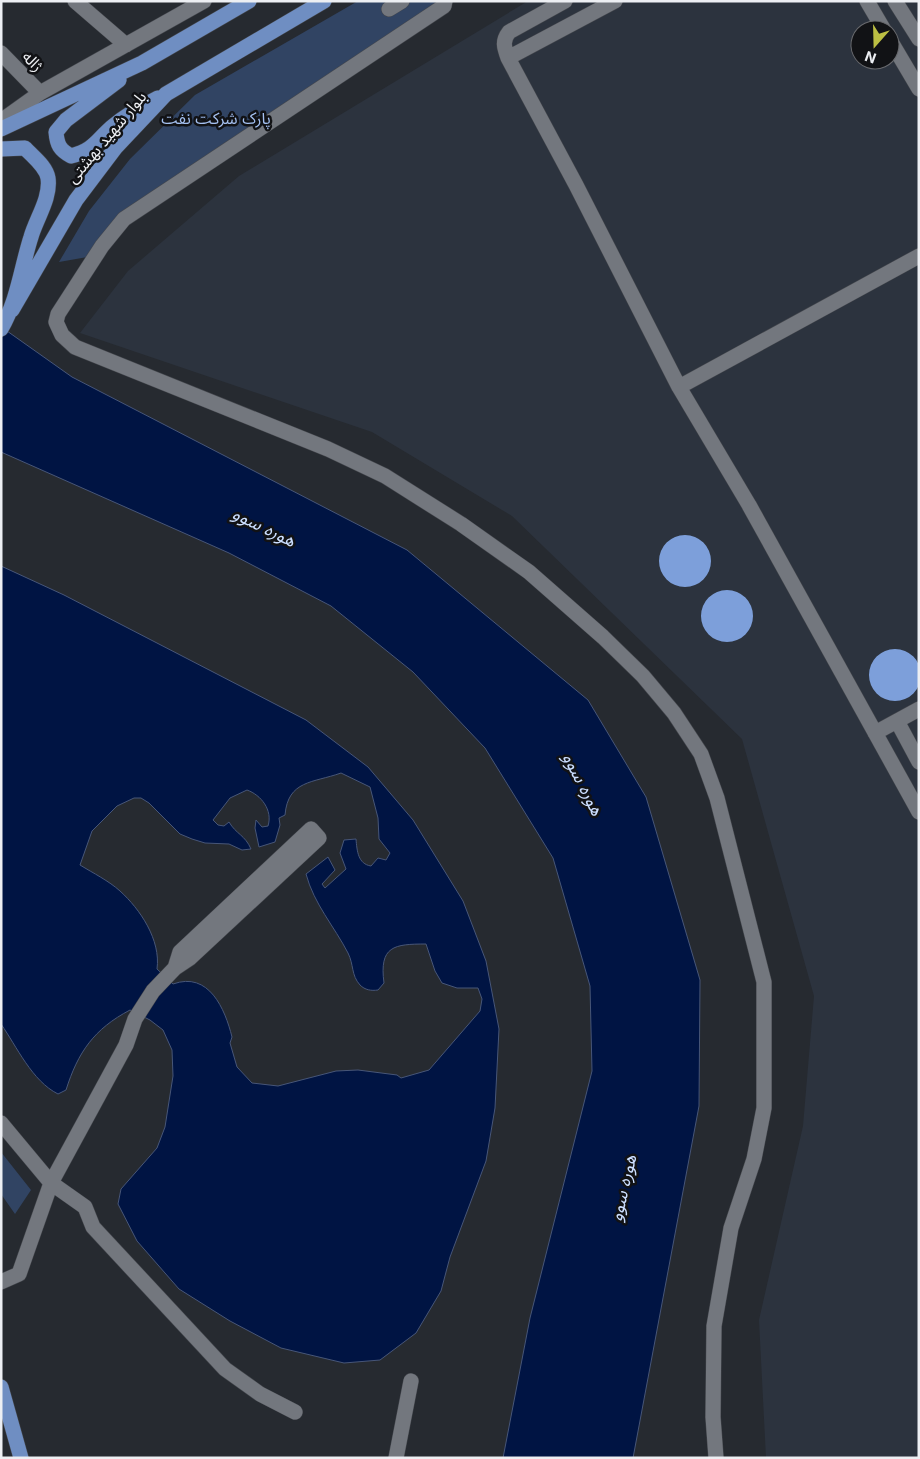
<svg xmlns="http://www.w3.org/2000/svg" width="920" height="1459" font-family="Inter,'Noto Sans Arabic',sans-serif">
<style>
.built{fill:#2c333e;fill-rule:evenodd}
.green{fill:#314463}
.water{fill:#001443;stroke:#475678;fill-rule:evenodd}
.building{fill:#7d9fda}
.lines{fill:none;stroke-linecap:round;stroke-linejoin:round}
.minor-casing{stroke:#44474d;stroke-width:16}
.major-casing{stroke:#44474d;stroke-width:16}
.minor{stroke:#73777e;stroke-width:15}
.major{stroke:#6f8ec2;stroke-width:15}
.labels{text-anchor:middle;stroke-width:5;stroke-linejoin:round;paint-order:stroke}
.street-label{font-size:16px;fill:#edeff3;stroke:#111215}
.park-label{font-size:16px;fill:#a4c0f0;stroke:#111215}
.water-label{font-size:18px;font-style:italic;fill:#cbdeff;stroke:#111215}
</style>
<rect width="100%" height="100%" fill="#262a30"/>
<path class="built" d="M528,1H919V1458H766L759,1320L803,1126L814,996L742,739L512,516L372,432L80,333L128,271L239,176ZM860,30H890V60H860Z"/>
<path class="green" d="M358,1H440L123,217L93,256L59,262L89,211L130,159L195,95Z
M1,1152L31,1190L15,1214L1,1194Z"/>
<path class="water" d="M1,331H7L72,377L407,550L588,700L646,797L700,980L699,1106L633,1458H503L530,1318L592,1071L590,986L553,858L485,748L413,672L331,606L229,553L1,452Z
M1,566L64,595L306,720L368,767L413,820L463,901L486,961L499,1029L495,1108L486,1161L450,1257L441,1291L416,1333L380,1360L344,1363L281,1348L230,1321L179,1289L137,1241L118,1204L121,1189L157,1148L165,1127L173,1076L172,1050L163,1030L150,1020L130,1010C94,1029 78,1052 66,1090L58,1094C32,1081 17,1047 1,1024ZM341,773L370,787L378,818L379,839L390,853L386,860L378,858L371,866C358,864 357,851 356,839L344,840L340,853L346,869L325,888L322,884L335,870L328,857L306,874C314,904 334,926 348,953C354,965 351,975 360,985C365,990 371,991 378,990L384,983C379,946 394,944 426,944L435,971L442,983L457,988H478L482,999L480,1011L429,1070L401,1078L397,1075L358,1070L336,1071L278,1086L252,1083L237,1067L230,1043L232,1037C225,1009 209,971 173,984L157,969C161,940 140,909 120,891C109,881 93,873 80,865L92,831L117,806L134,798H141L149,803L180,834L192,839L205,843L229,844L242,850L251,849C245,835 236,834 229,822L224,826L218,825L213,820L230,798L247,790C261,795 273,810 268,826L262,827L256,820L255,828L259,847L275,842L280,825L279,818L285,815C288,780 313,783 341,773Z"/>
<path class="building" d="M659 561a26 26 0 1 1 52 0a26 26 0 1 1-52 0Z
M701 616a26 26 0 1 1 52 0a26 26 0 1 1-52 0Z
M869 675a26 26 0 1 1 52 0a26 26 0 1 1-52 0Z"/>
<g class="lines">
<defs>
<path id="minor" d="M75,1L126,45
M445,1L444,6L124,219L102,246L58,314L56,322L62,335L75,347L328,449L385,476L461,524L529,572L603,637L643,676L674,713L701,754L717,798L764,982V1108L754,1159L731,1228L714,1326L713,1417L716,1458
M565,1L509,32C502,41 504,47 508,58L576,185L679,387L749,505L919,812
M867,1L884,30
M895,1L919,39
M389,9L402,1
M890,40L919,89
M1,53L40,93
M508,58L615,1
M1,121L40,93L204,1
M679,387L919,256
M897,721L919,762
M875,733L919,709
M1,1123L51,1183L85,1207L93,1227L225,1369L260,1394L295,1412
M1,1282L19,1274L51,1183L126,1045L135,1019L153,991L175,968L190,958L319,838L311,829L180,952L175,968
M396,1458L411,1381"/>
<path id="major" d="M119,80L66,120L56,132C57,145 60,150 71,156C94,150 96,141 112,127C126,115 142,106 158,98
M1,129L142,63L249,1
M1,149L25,148C33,157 46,166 48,178C51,198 36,219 31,237C21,268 18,300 1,329
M12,310L76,200L116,147L166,94L324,1
M1,1387L21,1458"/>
</defs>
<use href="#minor" class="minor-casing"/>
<use href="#major" class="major-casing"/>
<use href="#minor" class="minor"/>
<use href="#major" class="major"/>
</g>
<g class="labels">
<g class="street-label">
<text transform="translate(33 61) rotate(46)" y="6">ژاله</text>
<text transform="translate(106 137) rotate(-50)" y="6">بلوار شهید بهشتی</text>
</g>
<g class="park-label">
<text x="216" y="124">پارک شرکت نفت</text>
</g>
<g class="water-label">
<text transform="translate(264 527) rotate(26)" y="6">هوره سوو</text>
<text transform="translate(583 784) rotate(63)" y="6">هوره سوو</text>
<text transform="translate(623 1188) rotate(-77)" y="6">هوره سوو</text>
</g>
</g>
<rect width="920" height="1459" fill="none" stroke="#edeff3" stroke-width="5"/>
<g transform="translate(875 45) rotate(200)"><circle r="24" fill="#111215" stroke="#696a6e"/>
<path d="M0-4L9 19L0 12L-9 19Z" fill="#bcbf43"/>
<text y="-8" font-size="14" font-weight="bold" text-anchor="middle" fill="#edeff3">N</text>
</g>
</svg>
